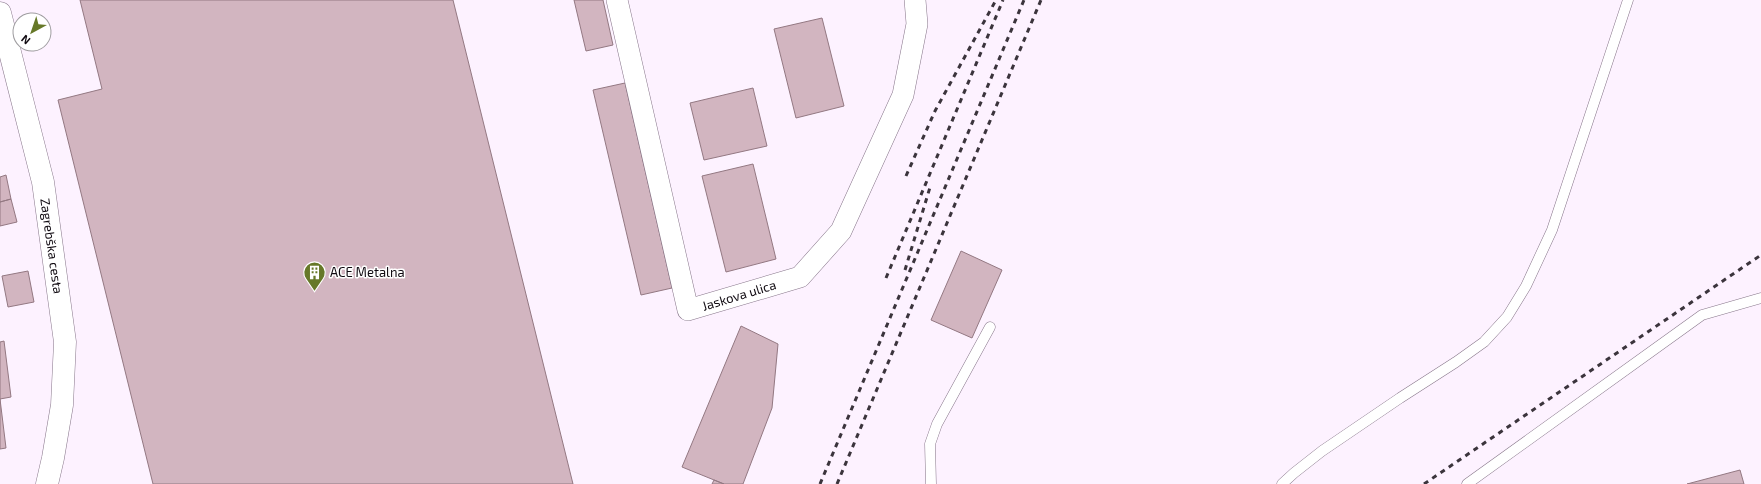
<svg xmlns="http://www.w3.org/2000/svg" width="1761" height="484" font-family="'Exo 2',sans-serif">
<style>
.building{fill:#d2b5c0;stroke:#937882}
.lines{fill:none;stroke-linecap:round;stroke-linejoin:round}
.lane-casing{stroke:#87768a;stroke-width:11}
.street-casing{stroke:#87768a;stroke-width:22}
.secondary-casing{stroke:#87768a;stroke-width:23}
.lane{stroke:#fff;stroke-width:10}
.street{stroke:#fff;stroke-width:21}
.secondary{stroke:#fff;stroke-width:22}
.rail{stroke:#3b343c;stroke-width:3;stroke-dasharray:5 5;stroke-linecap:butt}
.labels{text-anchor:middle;stroke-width:3;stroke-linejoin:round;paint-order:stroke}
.street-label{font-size:13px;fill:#100a11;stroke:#fff}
.poi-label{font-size:13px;fill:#100a11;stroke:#fff;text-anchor:start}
</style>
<rect width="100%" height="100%" fill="#fdf2ff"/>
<path class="building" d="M80,0H453L573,484H153L58,100L102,89Z
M574,0H603L613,45L586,51Z
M822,18L844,106L796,118L774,29Z
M625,83L672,288L641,295L593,90Z
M753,88L767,146L704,160L690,103Z
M753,164L776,259L726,272L702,176Z
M6,175L11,199L0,202V177Z
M11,199L17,222L0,226V202Z
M961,251L1002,270L972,338L931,320Z
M28,271L34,302L8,307L2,276Z
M741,326L778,344L772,408L743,484H724L682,467Z
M4,341L11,397L0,399L6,448L0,449V342Z
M1740,470L1744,484H1687Z
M714,480L724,484H712Z"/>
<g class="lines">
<defs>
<path id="lane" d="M931,484L930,444L937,424L990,327
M1282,484L1294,473L1322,451L1400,398L1456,362L1484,342L1507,317L1526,286L1552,230L1628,0
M1467,484L1702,315L1761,298"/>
<path id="street" d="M617,0L688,310L800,277L841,231L903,95L917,24L915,0"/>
<path id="secondary" d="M0,13L43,182L65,342L62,405L53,458L47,484"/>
</defs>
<use href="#lane" class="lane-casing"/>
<use href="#street" class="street-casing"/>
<use href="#secondary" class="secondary-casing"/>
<use href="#lane" class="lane"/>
<use href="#street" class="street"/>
<use href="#secondary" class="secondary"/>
<path class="rail" d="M906,176L935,111L996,0
M905,270L931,184
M886,278L1003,0
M820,484L1024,0
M837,484L1041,0
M1424,484L1761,255"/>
</g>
<defs>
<symbol id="building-pin" viewBox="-11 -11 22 30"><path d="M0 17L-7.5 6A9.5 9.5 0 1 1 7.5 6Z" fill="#667828" stroke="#fff"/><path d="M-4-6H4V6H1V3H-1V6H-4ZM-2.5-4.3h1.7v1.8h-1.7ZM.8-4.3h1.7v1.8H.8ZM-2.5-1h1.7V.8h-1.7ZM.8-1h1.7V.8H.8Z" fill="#fff"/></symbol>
</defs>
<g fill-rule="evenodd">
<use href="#building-pin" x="302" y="260" width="25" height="34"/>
</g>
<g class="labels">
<g class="street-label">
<text transform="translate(52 246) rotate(82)" y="5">Zagrebška cesta</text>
<text transform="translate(739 295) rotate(-17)" y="5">Jaskova ulica</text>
</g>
<g class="poi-label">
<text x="330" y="277">ACE Metalna</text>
</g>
</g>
<g transform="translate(32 32) rotate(220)"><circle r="19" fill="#ffffff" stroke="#9f9da0"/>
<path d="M0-3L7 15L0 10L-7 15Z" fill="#667828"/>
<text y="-6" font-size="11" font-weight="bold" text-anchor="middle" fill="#100a11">N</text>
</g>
</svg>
